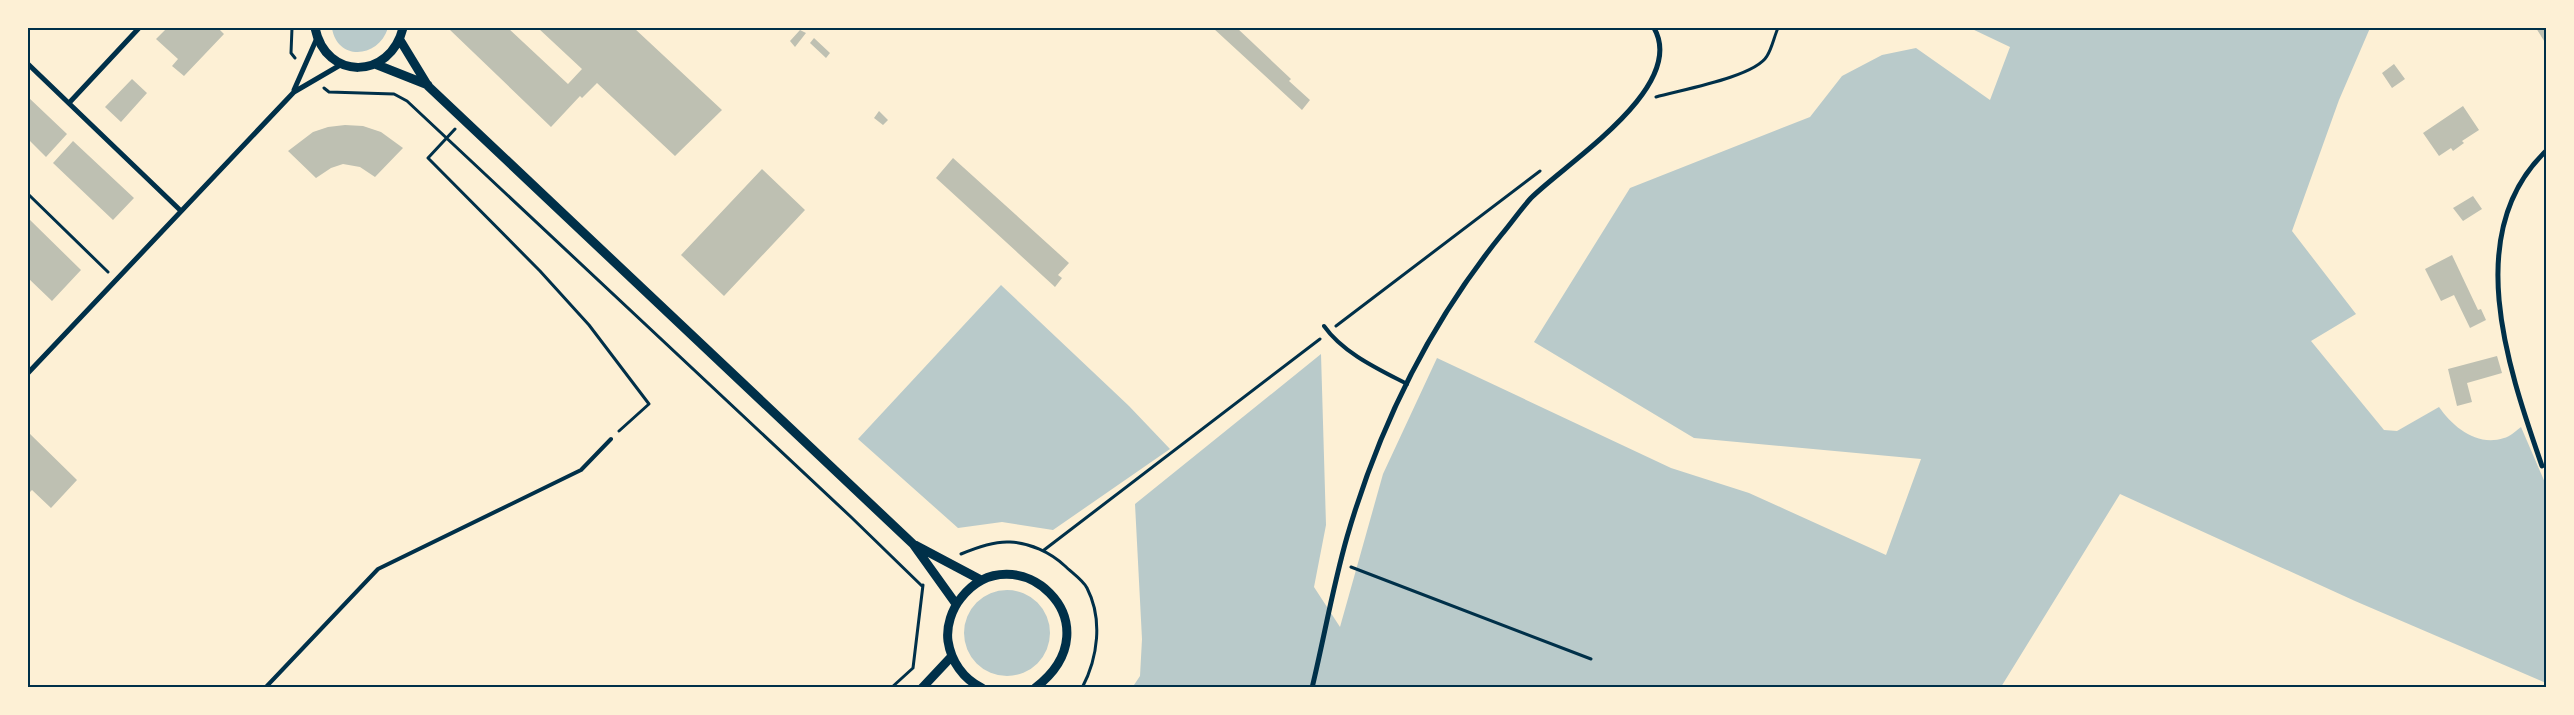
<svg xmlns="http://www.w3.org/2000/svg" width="2574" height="715" font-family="'Work Sans',sans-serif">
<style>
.green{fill:#b9caca}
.building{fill:#bec0b2}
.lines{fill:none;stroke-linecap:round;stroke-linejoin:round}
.path{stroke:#003049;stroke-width:3}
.service{stroke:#003049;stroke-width:4}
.minor{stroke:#003049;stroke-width:5}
.tertiary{stroke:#003049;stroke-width:9}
.neatline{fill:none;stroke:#003049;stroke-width:2}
</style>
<rect width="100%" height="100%" fill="#fdf0d5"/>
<path class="green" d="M332,28H388C378,59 337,61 332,28Z
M1970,28H2370L2339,100L2292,231L2356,314L2311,341L2384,430L2397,431L2439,407C2453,427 2477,447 2504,438C2509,437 2516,431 2521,427L2546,485V683L2355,601L2120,494L2001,687L1132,688L1140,676L1142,639L1135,504L1321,354L1326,525L1314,587L1340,627L1383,474L1437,358L1671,468L1749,493L1886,555L1921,459L1694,438L1534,342L1630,188L1810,117L1842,76L1882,55L1916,48L1990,100L2010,47Z
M1001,285L1129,406L1170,449L1053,530L1002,522L958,528L858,439Z
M964 633a43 43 0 1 1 86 0a43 43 0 1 1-86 0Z"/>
<path class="building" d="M167,28H218L224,34L184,76L172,66L178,59L156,39Z
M451,28H508L568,84L582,69L538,28H634L722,110L675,156L597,83L582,98L580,96L551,127L449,29Z
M1213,28H1237L1291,79L1289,81L1310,100L1302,110Z
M2536,28H2546V44Z
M800,30L806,33L795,47L790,41Z
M814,38L830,53L826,58L810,43Z
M2394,64L2405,79L2392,88L2382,73Z
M132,79L147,93L121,122L105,107Z
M28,97L67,134L46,157L28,139Z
M2463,106L2479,130L2462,141L2464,143L2453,151L2451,148L2439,156L2423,133Z
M879,111L888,120L883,125L874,118Z
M345,125L363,126L381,132L403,148L375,177L360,167L343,164L331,168L316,178L288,151L313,132L328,127Z
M73,141L134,198L113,220L53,163Z
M953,158L1069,263L1058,275L1062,278L1055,287L936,178Z
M762,169L805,210L724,296L681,255Z
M2473,196L2482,209L2463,221L2453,208Z
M28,218L81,270L52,301L28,278Z
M2452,255L2478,310L2481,309L2486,320L2470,328L2454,295L2441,301L2425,269Z
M2497,356L2502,373L2467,383L2472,402L2457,406L2448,369Z
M28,432L77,480L51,508L32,490L28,494Z"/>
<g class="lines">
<path class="path" d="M292,28L291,53L295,58
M324,88L329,92L394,94L407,101L851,517L922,586
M1656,97C1680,90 1755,77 1767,56C1772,48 1774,37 1778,28
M455,129L428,158L540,271L589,325L649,404L619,431
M28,194L108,272
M1336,326L1540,171
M1044,550L1320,339
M961,554C975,548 995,541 1010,542C1030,543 1050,552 1065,566C1071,572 1083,580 1087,588C1103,619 1098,658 1082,688
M1351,567L1591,659
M891,688L913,668L923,585"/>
<path class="service" d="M1324,326C1343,353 1378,369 1407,384
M265,688L378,569L581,470L611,439"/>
<path class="minor" d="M28,64L180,210
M294,90L317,38
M69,103L139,28
M28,373L294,92L342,64
M2542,466C2509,370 2460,233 2546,151
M1312,688C1324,638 1333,586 1347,537C1379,427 1430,323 1502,234C1512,222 1521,209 1531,198C1566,163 1688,87 1654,28"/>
<path class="tertiary" d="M315,28C326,81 390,80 403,28
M400,40L428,86L913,544L956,604
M375,64L428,85
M915,545L981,580
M922,688L952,656
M982,688C963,679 951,661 948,641C946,626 952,609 961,598C1014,530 1120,623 1035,688"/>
</g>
<rect width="2574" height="715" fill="none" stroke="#fdf0d5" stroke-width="58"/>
<rect x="29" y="29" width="2516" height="657" class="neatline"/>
</svg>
